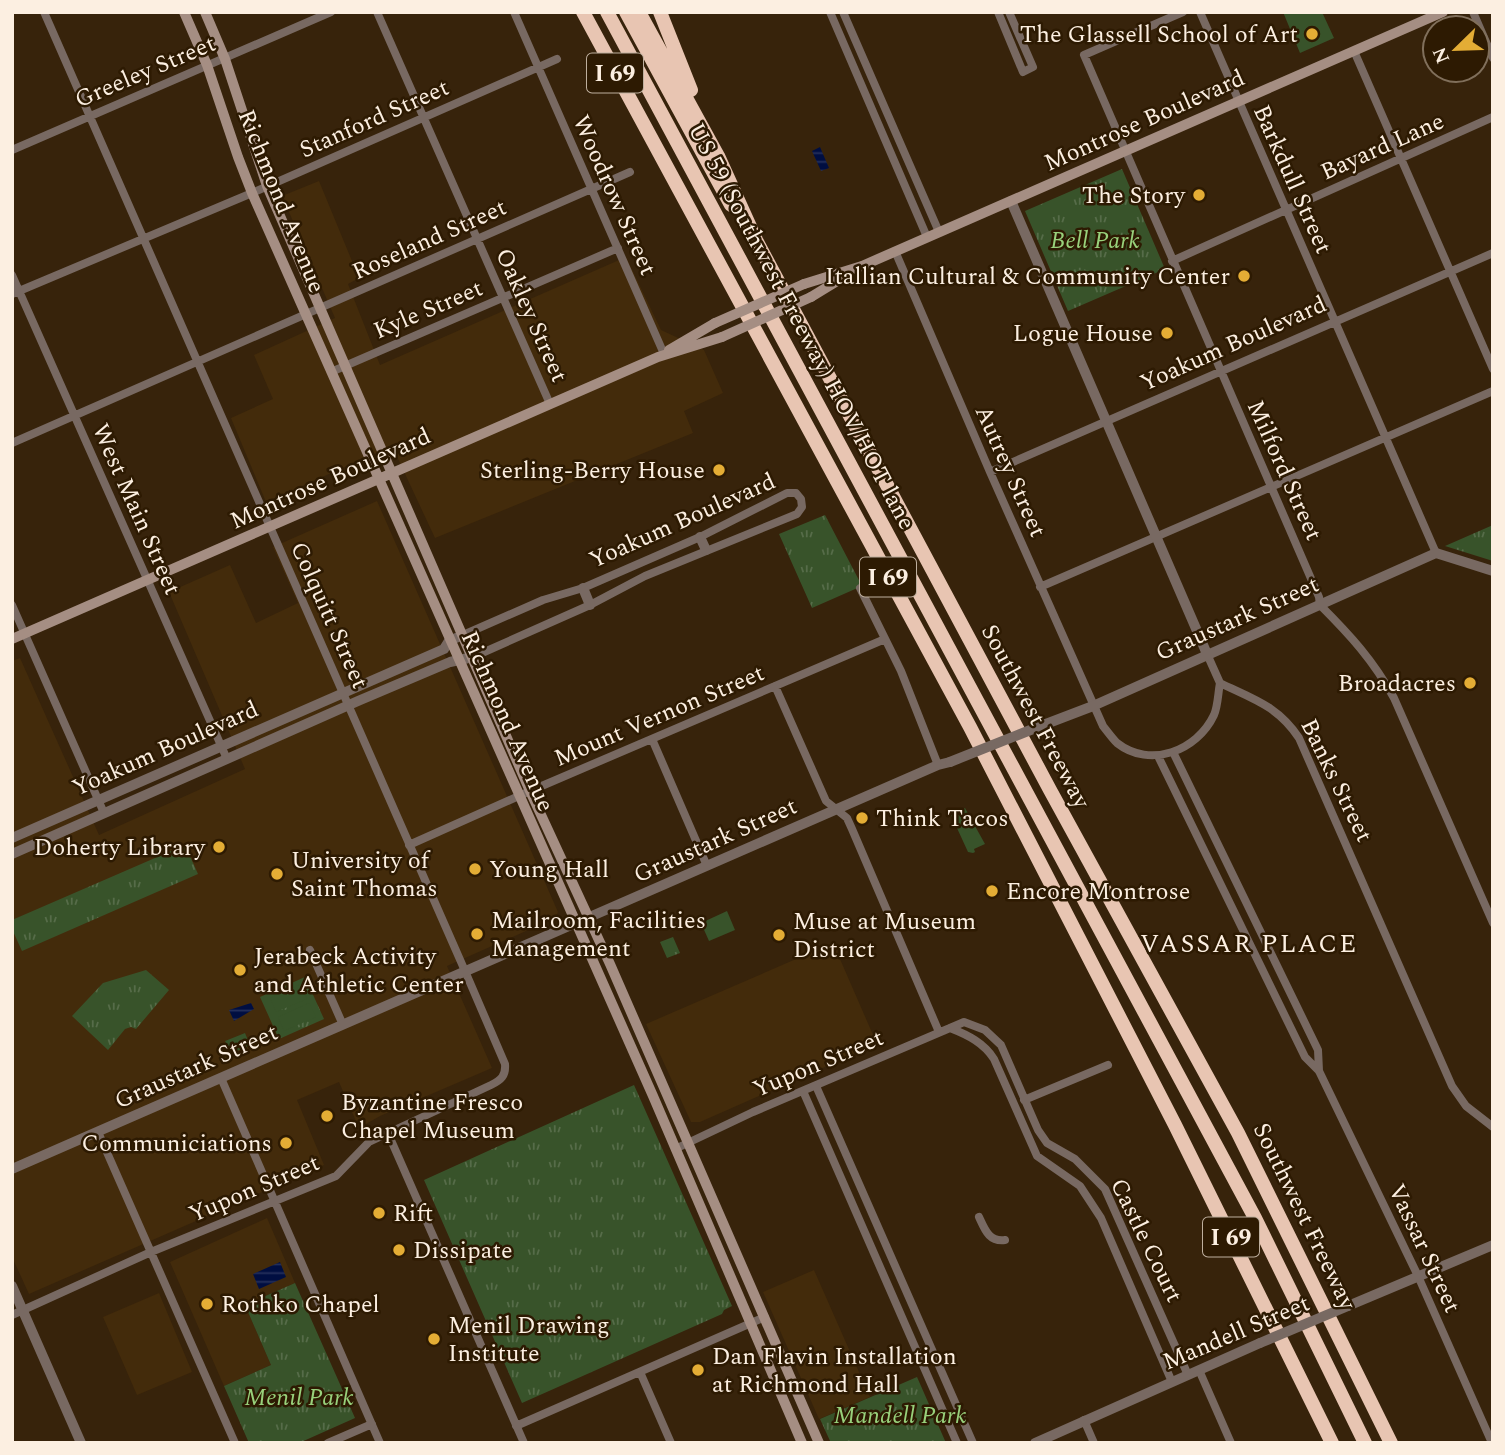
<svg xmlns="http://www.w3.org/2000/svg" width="1505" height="1455" font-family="Spectral,serif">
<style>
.built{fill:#432b0b}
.grass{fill:url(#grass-tufts)}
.garden{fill:#38532a}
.water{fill:url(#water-rules)}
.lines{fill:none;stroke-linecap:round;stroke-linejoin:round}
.minor{stroke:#786962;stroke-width:8}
.tertiary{stroke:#786962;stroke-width:10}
.secondary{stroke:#a58e83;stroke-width:10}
.motorway{stroke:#e8c5b2;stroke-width:14}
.tertiary-bridge{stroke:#786962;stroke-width:10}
.secondary-bridge{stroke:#a58e83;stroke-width:10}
.poi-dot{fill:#e4ad35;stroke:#2d1a02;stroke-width:2.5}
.labels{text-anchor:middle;stroke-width:5;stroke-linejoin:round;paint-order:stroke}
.shield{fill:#2d1a02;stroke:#beaf9e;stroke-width:2}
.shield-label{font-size:23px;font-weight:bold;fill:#fcefe1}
.poi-label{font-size:24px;fill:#fcefe1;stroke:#2d1a02;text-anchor:start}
.street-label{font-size:24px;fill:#fcefe1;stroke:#2d1a02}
.park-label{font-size:24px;font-style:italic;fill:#98d17b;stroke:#2d1a02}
.neighbourhood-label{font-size:26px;letter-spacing:2px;fill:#fcefe1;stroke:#2d1a02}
</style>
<defs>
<pattern id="grass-tufts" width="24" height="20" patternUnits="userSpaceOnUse" patternTransform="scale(1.75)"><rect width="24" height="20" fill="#38532a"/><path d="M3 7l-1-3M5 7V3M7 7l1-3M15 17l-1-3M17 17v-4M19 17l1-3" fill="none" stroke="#566c49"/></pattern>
<pattern id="water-rules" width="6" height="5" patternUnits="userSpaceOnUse" patternTransform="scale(1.75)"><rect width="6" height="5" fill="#000e41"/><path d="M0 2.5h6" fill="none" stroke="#26315c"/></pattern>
</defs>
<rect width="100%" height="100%" fill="#37230b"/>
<path class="built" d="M319,181L359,278L348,284L380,365L626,257L661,330L704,350L723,393L684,411L693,433L435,538L392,446L266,502L231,418L273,399L254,355L335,318L282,196Z
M377,501L558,912L555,918L447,966L492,1068L380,1116L359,1128L339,1082L297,1100L324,1165L29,1294L12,1257V661L20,658L99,835L245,769L169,592L230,565L256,623L298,603L273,547Z
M833,943L877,1044L700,1122H691L646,1024Z
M267,1218L295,1283L245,1305L271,1365L224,1386L170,1262Z
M814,1270L870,1397L819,1419L763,1292Z
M159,1293L192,1372L137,1395L103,1317Z"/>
<path class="grass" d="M1122,169L1165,269L1068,311L1025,211Z
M825,515L862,586L812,608L779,534Z
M1493,525V561L1445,546Z
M185,845L198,874L22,951L12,929V920Z
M673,937L680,953L667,958L660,942Z
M146,970L169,990L136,1029L131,1027L125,1029L108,1050L72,1016L103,983Z
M305,977L324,1019L279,1039L260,997Z
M634,1085L732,1306L724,1310L722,1314L522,1403L424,1180Z
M295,1283L355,1418L299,1443H249L224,1386L271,1365L245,1305Z
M917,1377L946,1443H831L820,1419Z"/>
<path class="garden" d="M1283,12H1322L1334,38L1300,53Z
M965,808L985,844L974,849L975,852L973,853L968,852L951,815Z
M727,911L735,930L709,941L701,923Z
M301,984L307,999L276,1012L270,998Z
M309,1003L316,1017L284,1031L278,1017Z
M245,1033L250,1045L231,1054L225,1041Z"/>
<path class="water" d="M820,147L829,168L821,171L812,151Z
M251,1003L254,1009L234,1021L229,1010Z
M280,1262L286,1277L259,1289L253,1274Z"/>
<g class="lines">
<path class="minor" d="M377,12L550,404
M514,12L664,354
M830,12L927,237
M843,12L939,232
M998,12L1023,72L1033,67L1009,12
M1183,12L1084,55L1319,597L1320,605C1350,635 1373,660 1394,698L1493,923
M1200,12L1436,553
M1473,12L1493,58
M1354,51L1493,369
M12,150L331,12
M895,251L990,472L1103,726C1107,731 1112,738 1117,743C1150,769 1197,751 1214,715C1218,706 1218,693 1220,683
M1172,261L1493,117
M12,275L227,759
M12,294L252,193L557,59
M331,372L618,248
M12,443L630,172
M990,472L1493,253
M1040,587L1493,391
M860,588L901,671L938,765
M12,605L104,813
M463,635L543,600L583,588L700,537L787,493H796L801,499L802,507L797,514L645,576L590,605L473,657
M1207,654L1220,683C1253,699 1278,706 1299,738L1452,1086L1466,1106L1493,1127
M775,686L826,801L847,818L852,829L939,1032
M652,739L707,866
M1173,752L1318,1050L1319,1071
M1158,756L1305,1057L1319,1071L1418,1276L1492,1443
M409,845L530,791L885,639
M310,950L343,1025
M950,1028C968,1035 984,1043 994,1059L1037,1156L1080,1186L1101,1218L1172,1382
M221,1078L380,1443
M816,1086L973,1443
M803,1091L957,1443
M1024,1100L1108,1065
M387,1131L524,1443
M98,1132L235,1443
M675,1149L753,1112L964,1022L985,1030L1001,1045L1038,1130L1047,1143L1075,1159L1105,1189L1188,1375
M979,1217C985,1230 989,1242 1005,1240
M12,1315L151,1252L336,1176L369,1142L491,1085C501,1080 506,1076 505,1064L465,971L44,12
M1199,1370L1231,1443
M640,1372L671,1443
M1084,1420L1094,1443
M516,1426L765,1317
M328,1443L372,1424"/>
<path class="tertiary" d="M1011,201L1207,654
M700,537L706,550
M583,588L590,605
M1038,727L1093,706L1436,553L1493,571
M12,838L444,649L449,641L463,635
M12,854L358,701L450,662L473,657
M12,1169L938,765L950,762
M12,1286L81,1443
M1348,1306L1493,1245
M1035,1443L1260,1343"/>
<path class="secondary" d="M184,12L207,65L238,157L252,193L653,1096L802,1443
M205,12L225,59L267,186L530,791L610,964L819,1443
M804,284L862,266L1443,12
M811,297L847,275
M669,350L715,323
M12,639L658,357L722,337"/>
<path class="motorway" d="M583,12L970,727L1175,1125L1332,1443
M607,12L1255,1218L1365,1443
M626,12L731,205
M639,12L718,156L756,240L1050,790L1238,1133L1391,1443
M660,12L691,90"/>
<path class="tertiary-bridge" d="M950,762L1038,727
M1260,1343L1348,1306"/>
<path class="secondary-bridge" d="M715,323L804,284
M722,337L811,297"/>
</g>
<g class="poi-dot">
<circle cx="1312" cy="34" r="7"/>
<circle cx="1199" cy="195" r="7"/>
<circle cx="1244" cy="276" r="7"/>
<circle cx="1167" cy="333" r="7"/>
<circle cx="719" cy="470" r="7"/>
<circle cx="1470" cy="683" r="7"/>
<circle cx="862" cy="818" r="7"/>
<circle cx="219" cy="847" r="7"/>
<circle cx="475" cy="869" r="7"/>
<circle cx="277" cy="874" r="7"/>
<circle cx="992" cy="891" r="7"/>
<circle cx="477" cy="934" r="7"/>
<circle cx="779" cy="935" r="7"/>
<circle cx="240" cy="970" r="7"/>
<circle cx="327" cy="1116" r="7"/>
<circle cx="286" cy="1143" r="7"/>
<circle cx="379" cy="1213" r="7"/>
<circle cx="399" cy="1250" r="7"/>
<circle cx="207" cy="1304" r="7"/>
<circle cx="434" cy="1339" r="7"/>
<circle cx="698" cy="1370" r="7"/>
</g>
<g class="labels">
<g class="shield">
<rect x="587" y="53.5" width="56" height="39" rx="5"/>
<rect x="860" y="557.5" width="56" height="39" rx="5"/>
<rect x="1203" y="1217.5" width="56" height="39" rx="5"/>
</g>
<g class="shield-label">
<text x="615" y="81">I 69</text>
<text x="888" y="585">I 69</text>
<text x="1231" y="1245">I 69</text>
</g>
<g class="poi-label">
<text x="1298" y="42" text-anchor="end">The Glassell School of Art</text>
<text x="1185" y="203" text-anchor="end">The Story</text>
<text x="1230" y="284" text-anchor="end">Itallian Cultural &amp; Community Center</text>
<text x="1153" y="341" text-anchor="end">Logue House</text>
<text x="705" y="478" text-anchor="end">Sterling-Berry House</text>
<text x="1456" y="691" text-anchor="end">Broadacres</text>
<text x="876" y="826">Think Tacos</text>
<text x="205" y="855" text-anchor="end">Doherty Library</text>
<text x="291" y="868">University of<tspan x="291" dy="28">Saint Thomas</tspan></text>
<text x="489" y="877">Young Hall</text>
<text x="1006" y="899">Encore Montrose</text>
<text x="491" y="928">Mailroom, Facilities<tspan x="491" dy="28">Management</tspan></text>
<text x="793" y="929">Muse at Museum<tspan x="793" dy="28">District</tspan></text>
<text x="254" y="964">Jerabeck Activity<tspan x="254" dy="28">and Athletic Center</tspan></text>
<text x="341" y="1110">Byzantine Fresco<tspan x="341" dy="28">Chapel Museum</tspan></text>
<text x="272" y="1151" text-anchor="end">Communiciations</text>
<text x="393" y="1221">Rift</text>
<text x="413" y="1258">Dissipate</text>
<text x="221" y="1312">Rothko Chapel</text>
<text x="448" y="1333">Menil Drawing<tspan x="448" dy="28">Institute</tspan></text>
<text x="712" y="1364">Dan Flavin Installation<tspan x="712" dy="28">at Richmond Hall</tspan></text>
</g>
<g class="street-label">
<text transform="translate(145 71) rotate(-23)" y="8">Greeley Street</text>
<text transform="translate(374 118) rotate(-24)" y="8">Stanford Street</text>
<text transform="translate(1144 120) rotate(-24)" y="8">Montrose Boulevard</text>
<text transform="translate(1382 146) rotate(-24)" y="8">Bayard Lane</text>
<text transform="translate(1293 179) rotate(66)" y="8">Barkdull Street</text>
<text transform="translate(615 195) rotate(66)" y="8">Woodrow Street</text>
<text transform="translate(282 201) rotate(68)" y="8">Richmond Avenue</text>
<text transform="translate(429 239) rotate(-24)" y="8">Roseland Street</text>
<text transform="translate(428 309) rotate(-23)" y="8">Kyle Street</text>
<text transform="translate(532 315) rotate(66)" y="8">Oakley Street</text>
<text transform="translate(802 326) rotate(62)" y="8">US 59 (Southwest Freeway) HOV/HOT lane</text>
<text transform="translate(1233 343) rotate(-24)" y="8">Yoakum Boulevard</text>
<text transform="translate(1285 470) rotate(66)" y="8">Milford Street</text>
<text transform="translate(1011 471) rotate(66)" y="8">Autrey Street</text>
<text transform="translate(330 478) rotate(-24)" y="8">Montrose Boulevard</text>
<text transform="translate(137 509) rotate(66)" y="8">West Main Street</text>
<text transform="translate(682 520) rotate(-24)" y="8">Yoakum Boulevard</text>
<text transform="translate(330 615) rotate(66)" y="8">Colquitt Street</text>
<text transform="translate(1237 618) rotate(-24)" y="8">Graustark Street</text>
<text transform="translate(659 715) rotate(-23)" y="8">Mount Vernon Street</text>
<text transform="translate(1036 716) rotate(62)" y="8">Southwest Freeway</text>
<text transform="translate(508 721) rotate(66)" y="8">Richmond Avenue</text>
<text transform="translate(165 748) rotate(-24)" y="8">Yoakum Boulevard</text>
<text transform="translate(1337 780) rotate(64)" y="8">Banks Street</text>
<text transform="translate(715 840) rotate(-24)" y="8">Graustark Street</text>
<text transform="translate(818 1063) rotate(-23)" y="8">Yupon Street</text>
<text transform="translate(196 1066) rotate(-24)" y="8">Graustark Street</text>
<text transform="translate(254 1188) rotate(-23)" y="8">Yupon Street</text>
<text transform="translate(1305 1216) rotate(64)" y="8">Southwest Freeway</text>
<text transform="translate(1147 1240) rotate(64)" y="8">Castle Court</text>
<text transform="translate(1425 1248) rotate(65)" y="8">Vassar Street</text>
<text transform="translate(1236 1332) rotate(-23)" y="8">Mandell Street</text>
</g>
<g class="park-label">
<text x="1095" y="248">Bell Park</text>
<text x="299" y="1405">Menil Park</text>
<text x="900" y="1423">Mandell Park</text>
</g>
<g class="neighbourhood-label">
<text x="1249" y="952">VASSAR PLACE</text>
</g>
</g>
<rect width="1505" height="1455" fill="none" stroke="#fcefe1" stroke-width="28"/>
<g transform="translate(1456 49) rotate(247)"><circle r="33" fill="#2d1a02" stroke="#806f5b" stroke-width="2"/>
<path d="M0-5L12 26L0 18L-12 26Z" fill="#e4ad35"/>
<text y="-10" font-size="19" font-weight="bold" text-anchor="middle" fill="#fcefe1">N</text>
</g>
</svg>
